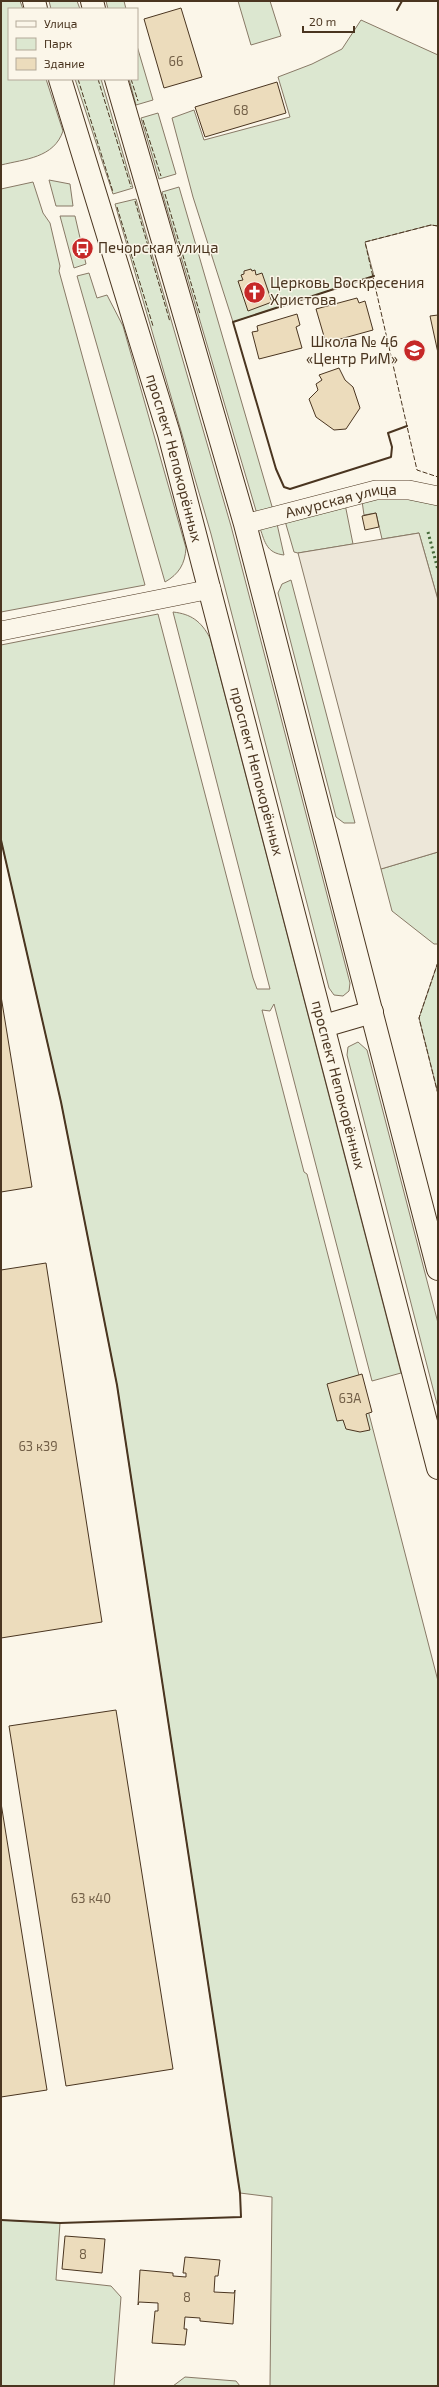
<svg xmlns="http://www.w3.org/2000/svg" width="439" height="2387" font-family="'Exo 2',sans-serif">
<style>
.green{fill:#dce7d0;stroke:#887966}
.parking{fill:#ede7d9;stroke:#887966}
.building{fill:#ecdcbc;stroke:#4a3520}
.lines{fill:none;stroke-linecap:round;stroke-linejoin:round}
.minor-casing{stroke:#4a3520;stroke-width:20}
.major-casing{stroke:#4a3520;stroke-width:24}
.minor{stroke:#fbf6e9;stroke-width:19}
.major{stroke:#fbf6e9;stroke-width:22}
.hedge{stroke:#436837;stroke-width:3;stroke-dasharray:2 3;stroke-linecap:butt}
.fence{stroke:#4a3520;stroke-width:1;stroke-dasharray:5 2;stroke-linecap:butt}
.wall{stroke:#4a3520;stroke-width:2}
.labels{text-anchor:middle;stroke-width:3;stroke-linejoin:round;paint-order:stroke}
.number-label{font-size:13px;fill:#725f47}
.poi-label{font-size:15px;fill:#4a3520;stroke:#fbf6e9;text-anchor:start}
.street-label{font-size:15px;fill:#4a3520;stroke:#fbf6e9}
</style>
<rect width="100%" height="100%" fill="#fbf6e9"/>
<path class="green" d="M1,1H20L23,9H9V79H46L63,131C54,158 25,159 1,165Z
M49,1H77L80,9H51Z
M106,1H124L126,9H108Z
M238,1H270L281,36L251,45Z
M361,20L438,55V226L431,225L365,242L374,276L233,322L193,197L172,118L194,110L204,140L290,117L278,77L312,64L342,49Z
M137,46L153,100L136,105L129,79H137Z
M75,79H101L133,188L113,194Z
M158,113L176,174L159,179L141,118Z
M49,180L70,184L73,206H56Z
M33,182L43,213L50,223L60,266L59,271L145,585L1,612V189Z
M179,187L273,510L257,514L162,192Z
M136,199L231,526L350,983L349,991L343,996L334,995L329,988L211,534L115,204Z
M60,216H75L86,264L74,268Z
M89,273L97,298L107,295L123,326L186,548C185,564 179,574 165,582L77,276Z
M408,495L438,502V600L419,533L382,539L376,513L364,515L362,501Z
M345,504L353,544L298,553L294,552L285,521Z
M277,524L284,555C267,553 265,543 260,528Z
M291,580L355,823H344L336,817L278,593L282,584Z
M173,612C191,614 201,621 210,638L401,1373L372,1381L274,1004L270,1011L262,1010L304,1172L307,1174L438,1681V2386H270L272,2197L240,2193L117,1385L61,1102L1,840V645L158,614L253,978L257,989H270Z
M438,852V944H434L392,911L381,869Z
M438,962V1094L419,1018Z
M358,1042L367,1050L438,1323V1408L347,1055L348,1047Z
M1,2220L60,2223L56,2280L111,2286L121,2297L114,2386H1Z
M185,2377L236,2381L240,2386H173Z"/>
<path class="parking" d="M419,533L438,600V852L381,869L298,553Z"/>
<path class="building" d="M181,8L202,77L164,88L144,19Z
M277,82L286,113L205,137L195,107Z
M251,269L252,271L255,270L256,275L262,273L272,302L248,311L238,281L243,280L241,275L244,274V271Z
M357,298L359,303L365,301L373,330L326,343L316,309Z
M297,314L300,325L296,327L302,348L259,359L252,332L258,331L257,326Z
M438,315V353L430,316Z
M339,368L345,380L353,387L360,408L346,429L334,430L316,417L309,399L318,390L316,384L322,380L319,375Z
M376,513L379,527L365,530L362,516Z
M1,996L32,1187L1,1192Z
M46,1263L102,1622L1,1638V1270Z
M362,1374L372,1412L366,1414L370,1430L360,1432L346,1429L343,1420L337,1421L327,1384Z
M116,1710L173,2069L66,2086L9,1726Z
M1,1803L47,2090L1,2097Z
M65,2236L105,2239L102,2273L62,2269Z
M185,2257L220,2260L218,2276H215L214,2292L234,2293L235,2290L233,2324L200,2321V2318L185,2317L184,2329H187L185,2345L152,2343L155,2311H158V2303L139,2302L138,2305L140,2270L173,2273V2276L186,2277V2273H183Z"/>
<g class="lines">
<defs>
<g id="minor">
<path id="s1" d="M245,524L376,490H409L438,496"/>
<path d="M1,631L211,589"/>
</g>
<g id="major">
<path d="M34,1L36,9"/>
<path d="M92,1L94,9"/>
<path id="s2" d="M60,79L169,434L438,1468"/>
<path d="M116,79L245,524L438,1269"/>
<path d="M324,1026L372,1012"/>
</g>
</defs>
<use href="#minor" class="minor-casing"/>
<use href="#major" class="major-casing"/>
<use href="#minor" class="minor"/>
<use href="#major" class="major"/>
<path class="hedge" d="M428,532L438,570"/>
<path class="fence" d="M78,79L113,192
M98,79L131,187
M131,79L138,101
M143,120L161,176
M165,194L200,314
M135,201L170,322
M117,207L153,326
M438,226L431,225L365,242L417,470L438,477
M438,962L419,1018L438,1094"/>
<path class="wall" d="M397,10L402,1
M374,276L233,322L276,469L284,487L290,489L391,457L392,447L388,433L407,426
M1,840L61,1102L117,1385L240,2193L241,2217L60,2223L1,2220"/>
</g>
<defs>
<symbol id="bus-disc" viewBox="-11 -11 22 22"><circle r="9.5" fill="#c62828" stroke="#fbf6e9"/><path d="M-5-6H5V4H4V6H2V4H-2V6H-4V4H-5ZM-3.5-4V0h7V-4ZM-3.5 1.2v1.5H-2V1.2ZM2 1.2v1.5H3.5V1.2Z" fill="#fff"/></symbol>
<symbol id="church-disc" viewBox="-11 -11 22 22"><circle r="9.5" fill="#c62828" stroke="#fbf6e9"/><path d="M-1.2-6h2.4v3.5h3.3v2.4h-3.3V6h-2.4V-.1h-3.3v-2.4h3.3Z" fill="#fff"/></symbol>
<symbol id="school-disc" viewBox="-11 -11 22 22"><circle r="9.5" fill="#c62828" stroke="#fbf6e9"/><path d="M0-5L7-2L0 1L-7-2ZM-4 1L0 2.5L4 1V4Q0 6-4 4Z" fill="#fff"/></symbol>
</defs>
<g fill-rule="evenodd">
<use href="#bus-disc" x="70" y="236" width="25" height="25"/>
<use href="#church-disc" x="242" y="280" width="25" height="25"/>
<use href="#school-disc" x="402" y="338" width="25" height="25"/>
</g>
<g class="labels">
<g class="number-label">
<text x="176" y="66">66</text>
<text x="241" y="115">68</text>
<text x="350" y="1403">63А</text>
<text x="38" y="1451">63 к39</text>
<text x="91" y="1903">63 к40</text>
<text x="83" y="2259">8</text>
<text x="187" y="2302">8</text>
</g>
<g class="poi-label">
<text x="98" y="253">Печорская улица</text>
<text x="270" y="288">Церковь Воскресения<tspan x="270" dy="17">Христова</tspan></text>
<text x="398" y="347" text-anchor="end">Школа № 46<tspan x="398" dy="17">«Центр РиМ»</tspan></text>
</g>
<g class="street-label">
<text dy="5" stroke="none"><textPath href="#s2" startOffset="396">проспект Непокорённых</textPath></text>
<text dy="5" stroke="none"><textPath href="#s1" startOffset="99">Амурская улица</textPath></text>
<text dy="5" stroke="none"><textPath href="#s2" startOffset="720">проспект Непокорённых</textPath></text>
<text dy="5" stroke="none"><textPath href="#s2" startOffset="1044">проспект Непокорённых</textPath></text>
</g>
</g>
<rect width="439" height="2387" fill="none" stroke="#4a3520" stroke-width="4"/>
<rect x="8" y="8" width="130" height="72" fill="#fbf6e9" stroke="#b4a999"/>
<rect x="16" y="21" width="20" height="6" fill="#fbf6e9" stroke="#b4a999"/>
<text x="44" y="28" font-size="12" fill="#4a3520">Улица</text>
<rect x="16" y="38" width="20" height="12" fill="#dce7d0" stroke="#b4a999"/>
<text x="44" y="48" font-size="12" fill="#4a3520">Парк</text>
<rect x="16" y="58" width="20" height="12" fill="#ecdcbc" stroke="#b4a999"/>
<text x="44" y="68" font-size="12" fill="#4a3520">Здание</text>
<path d="M303 26v6h51v-6" fill="none" stroke="#4a3520" stroke-width="2"/>
<text x="309" y="26" font-size="12" fill="#4a3520" stroke="#fbf6e9" stroke-width="3" paint-order="stroke">20 m</text>
</svg>
